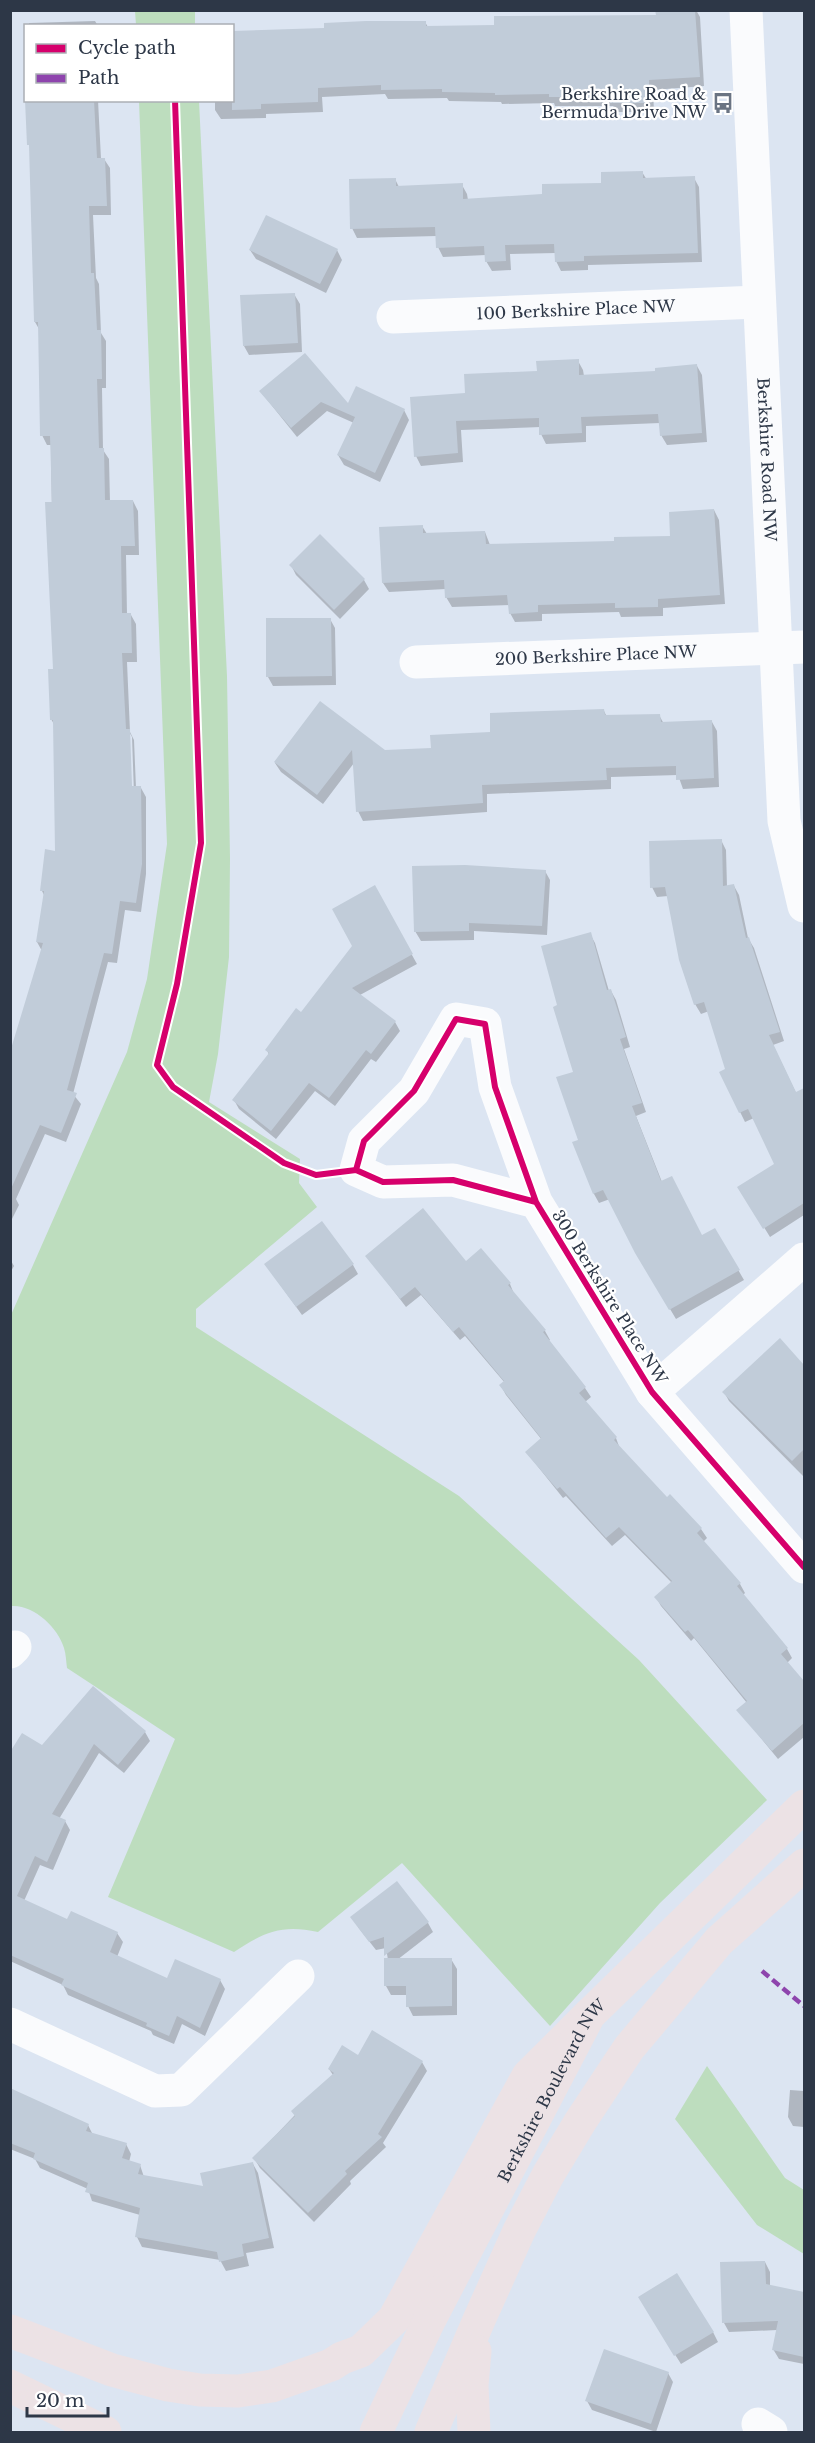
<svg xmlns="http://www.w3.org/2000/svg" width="815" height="2443" font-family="'Libre Baskerville',serif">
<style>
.green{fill:#bdddbe}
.shadow{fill:#0003;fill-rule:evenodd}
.building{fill:#c1ccd9}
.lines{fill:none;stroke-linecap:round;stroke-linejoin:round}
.minor{stroke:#fafbfd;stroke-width:33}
.major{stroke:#ece2e5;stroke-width:33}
.quiet{stroke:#8e44ad;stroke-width:4.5;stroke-dasharray:9 4.5;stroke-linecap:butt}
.cycleway-casing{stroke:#fff;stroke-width:10}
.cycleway{stroke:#d6006c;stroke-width:6}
.labels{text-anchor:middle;stroke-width:4.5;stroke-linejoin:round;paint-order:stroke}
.poi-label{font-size:16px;fill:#2d3747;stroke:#fff;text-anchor:end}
.street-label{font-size:16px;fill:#2d3747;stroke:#fff}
</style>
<rect width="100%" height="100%" fill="#dce5f2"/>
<path class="green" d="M135,11H195V25H136Z
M139,101H199L227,676L230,859L229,957L218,1054L209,1102L300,1159L299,1183L317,1207L196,1309V1327L459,1496L639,1660L767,1800L660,1903L550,2026L402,1863L318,1932C282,1924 264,1932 234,1952L108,1897L175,1739L67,1668C66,1661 66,1654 64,1648C58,1627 33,1604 11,1606V1315L127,1052L147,979L167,844Z
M707,2066L785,2178L804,2190V2254L757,2225L675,2119Z"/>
<path class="shadow" d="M661,10H696L700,17L704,86L653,90L654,112H617L613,106H555L554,103L502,104L501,102L449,101L447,98L388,99L385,94L322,97L323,112L266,114V118L221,119L215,110V100H232L326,30L425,22L428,27H496L657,17Z
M95,21L98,26H29V23Z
M27,100H98L101,159H104L110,168L111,215H93L96,278L99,284L101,333L106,341V388H102L103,450L109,459L110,502L133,501L138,511L139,555H126L127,615H131L136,624L137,662H127L130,732L134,740L136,788H141L146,797V874L141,912L125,910L117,963L108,962L73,1094L81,1104L66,1142L45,1134L16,1199L19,1205L10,1223V1058L42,951L37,942L44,895L42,891L57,852L55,726L51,719L54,670L51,445H47L42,435L39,329L35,322L31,148ZM128,730L132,737L134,794H131Z
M642,172L647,180L694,178L699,187L702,262L588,265V270L561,271L556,261V253L510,254L511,270L492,271L486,261V255L443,257L438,247L437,236L357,238L352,228L395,179L399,187L462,185L467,194L468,200L544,196L603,185Z
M250,250H337L342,260L326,293L256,259Z
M294,294L300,304L302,352L249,355L244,346Z
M578,361L583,370L584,376L657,373L697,366L702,375L707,442L667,445L661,435L660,423L586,426V442L546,444L541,434V427L461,430L463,462L421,466L416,456L467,394Z
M261,392L348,406L404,410L409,420L380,482L344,465L338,455L354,423L327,411L297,437Z
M714,510L719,520L725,604L663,608V616L621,617L619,612L542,614V621L515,622L510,613V605L452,607L446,597V589L389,592L383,583L422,526L427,534L485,532L490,545L615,542L672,538Z
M291,565L364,580L369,589L340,619L296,575Z
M330,619L335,628L336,685L273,686L268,677L267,620Z
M320,703L385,752L432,749L492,734L604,711L607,717L659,715L664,724L712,722L717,731L719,787L683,789L678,775L611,777V789L487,794V812L363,821L358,811L354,763L323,804L281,772L275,763Z
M721,840L726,850L727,887L734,886L739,895L748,938L754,948L784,1041L773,1045L796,1093L803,1090L804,1093V1215L770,1237L739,1187L776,1164L754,1118L745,1122L721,1073L727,1070L709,1011L701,1014L695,1004L668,896L657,897L652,887Z
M545,871L550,880L547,935L474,931V940L421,941L415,931Z
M374,887L417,964L360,995L395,1022L400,1031L376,1062L371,1059L335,1106L315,1091L276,1139L239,1109L234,1100L269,1055L267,1050L302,1014L354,946Z
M590,934L595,943L609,991H611L616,1000L630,1047L624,1049L646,1112L636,1116L662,1182L702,1237L715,1230L744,1280L676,1319L636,1252L610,1199L599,1203L594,1194L580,1140L575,1073L559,1006Z
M367,1256L466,1263L510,1284L514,1294L545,1331L550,1340L548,1341L585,1388L591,1397L585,1402L616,1438L620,1449L667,1499L669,1496L701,1529L707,1538L703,1542L740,1584L745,1593L743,1595L787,1649L792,1658L787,1663L804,1683V1737L778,1759L738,1710L747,1703L694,1638L691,1641L661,1606L656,1597L672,1583L625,1535L612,1546L566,1496L563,1498L527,1453L542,1440L506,1395L501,1386L505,1383L465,1336L460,1340L421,1295L406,1307Z
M10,1259L14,1266L10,1273Z
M266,1265H353L358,1274L302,1315Z
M780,1340L804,1367V1477L729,1401L724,1392Z
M145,1732L150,1741L124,1773L99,1753L59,1819L65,1821L70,1830L53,1870L40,1865L24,1901L68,1921L117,1933L123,1942L117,1957L168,1980H220L225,1989L205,2036L182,2024L174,2044L153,2035L151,2031L68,1995L63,1985L10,1961V1755L43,1747Z
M428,1923L433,1932L397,1960L451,1959L457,1969V2015L413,2016L408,2006V1995H391L386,1986L388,1960L386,1948L376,1950L358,1927Z
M359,2057L422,2062L427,2071L383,2143L386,2147L350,2181L351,2184L314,2222L260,2168L254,2158L333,2075L329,2069Z
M10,2090L88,2125L93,2135L126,2144L131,2154L129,2162L140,2165L144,2177L205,2188L253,2164L258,2173L274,2248L246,2253L249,2266L226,2271L220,2260L142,2247L137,2237L140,2215L92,2201L88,2189L40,2168L35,2159L10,2149Z
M790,2090L804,2091V2127L793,2126L788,2117Z
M765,2262L770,2272V2287L804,2294V2364L779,2359L773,2349L777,2330L729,2332L724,2323Z
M645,2307L713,2332L718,2342L681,2364Z
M668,2373L673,2382L656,2432L592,2410L587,2401Z"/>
<path class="building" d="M655,10H695L700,77L649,80V103H610V97H549V94L495,95V93L442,92V89L381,90V85L318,88V102L261,104V109L232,110V31L324,28V23L366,21H426V26L494,25V16L656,15Z
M25,100H94L97,158H105L107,206H89L91,273H94L97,330H101L102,379H97L99,448H104L105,500H133L135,546H121L122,613H131L132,653H122L126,729H130L132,786H141L142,864L136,903L120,901L112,954L104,953L67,1090L77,1093L61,1133L40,1125L10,1191V1052L43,943L36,942L44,891H40L45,849L55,851L53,720H50L48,669H53L45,502H52L50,436H40L38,322H34L29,145H27Z
M643,171V178L695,176L698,253L584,256V261L555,262L554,244L505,245L506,261L485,262L484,246L436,248L435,227L350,229L349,179L396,178V186L463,183V199L542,194V184L601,183V172Z
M266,215L338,249L320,284L249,250Z
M295,293L298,343L243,346L240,295Z
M305,353L348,403L356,386L405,409L375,473L337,455L355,417L321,402L291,428L259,391Z
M579,359V375L655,371V368L697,364L702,433L660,436L658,414L581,417L582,433L539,435V418L456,421L458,453L414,457L410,397L465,393L464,374L537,371L536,361Z
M714,509L720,595L658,599V607L615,608V603L538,605V612L509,614L507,595L445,598L444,580L382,583L379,527L423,525V533L485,531L486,544L614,541V537L670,536L669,512Z
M320,534L365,579L334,610L289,565Z
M266,618H331L332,676L266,677Z
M320,701L385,750L431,748L430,735L490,732V713L604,709L605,715L660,714L661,722L712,720L714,778L676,780V766L606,768L607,780L482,785L483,803L356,812L352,750L317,795L274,762Z
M722,839L723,886L734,884L746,938L749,937L780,1032L769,1035L796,1092L804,1088V1203L763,1229L737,1187L774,1164L748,1109L739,1113L719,1072L725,1069L704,1002L694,1005L679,960L665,887L650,888L649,841Z
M465,865L546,870L542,926L469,923V931L414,932L412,866Z
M375,885L413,954L352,988L396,1021L371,1054L366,1050L329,1098L309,1083L271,1131L232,1100L269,1053L265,1050L296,1008L301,1012L352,946L332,909Z
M591,932L607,990L611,989L626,1037L620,1039L642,1103L632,1106L661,1181L672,1176L702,1235L715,1228L740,1270L669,1310L635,1253L603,1190L593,1194L572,1142L578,1140L556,1077L573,1072L553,1007L557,1005L541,946Z
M423,1208L466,1261L481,1248L511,1283L508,1285L546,1330L543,1332L586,1387L579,1393L617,1437L614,1440L667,1497L670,1494L702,1528L697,1533L741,1583L737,1586L788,1648L781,1654L804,1681V1723L772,1751L736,1710L747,1701L688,1630L685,1632L654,1597L672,1581L619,1527L606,1538L560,1487L557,1489L525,1452L541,1438L499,1385L504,1381L459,1327L453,1332L415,1287L400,1299L365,1256Z
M322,1221L354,1264L296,1307L264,1264Z
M780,1338L804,1365V1449L792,1461L722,1392Z
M93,1686L146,1731L118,1765L94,1744L52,1814L66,1820L47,1862L35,1856L17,1896L67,1919L71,1911L118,1932L110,1952L167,1978L175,1959L221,1979L200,2028L177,2016L169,2036L146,2026L147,2023L61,1985L64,1979L10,1955V1752L22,1733L42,1745Z
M397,1881L429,1922L384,1956V1937L369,1942L350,1917Z
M384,1958H452V2006L406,2007V1986H384Z
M372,2030L423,2061L378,2134L382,2137L345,2171L347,2174L308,2213L252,2158L295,2116L291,2111L334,2073L328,2069L342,2045L358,2055Z
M10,2088L89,2124L86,2131L127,2143L122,2158L141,2164L138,2174L203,2186L200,2173L253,2162L269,2238L242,2244L244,2256L219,2262L217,2252L135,2237L140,2208L85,2192L88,2183L33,2159L35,2153L10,2143Z
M765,2261L766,2284L804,2292V2357L772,2350L778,2321L722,2323L720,2262Z
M677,2273L714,2332L674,2356L638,2297Z
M604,2349L669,2372L651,2424L585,2401Z"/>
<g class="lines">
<g class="minor">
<path id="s1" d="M746,10L784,821L804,906"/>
<path id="s2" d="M393,317L758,302"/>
<path id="s3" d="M416,662L804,647"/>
<path d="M536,1202L453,1180L383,1182L356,1170L364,1141L414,1091L456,1019L485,1024L495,1087L536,1202L652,1392L804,1567"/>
<path d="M652,1392L804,1259"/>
<path d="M10,1652L15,1647"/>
<path d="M10,2024L155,2091L181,2090L298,1976"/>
<path d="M758,2424L771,2432"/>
</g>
<g class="major">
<path d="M10,2331L112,2370L168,2385L200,2390L238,2391L272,2386L331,2365L342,2358L361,2351L394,2319L528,2076L589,2015"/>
<path d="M10,2386L105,2432"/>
<path id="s4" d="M376,2432L430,2319L589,2015L804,1806"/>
<path d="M431,2432L479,2320L519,2231L548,2175L580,2122L629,2048L719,1941L804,1865"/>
<path d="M474,2432L472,2385L475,2351"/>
</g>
<path class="quiet" d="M762,1971L804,2006"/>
<defs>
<path id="cycleway" d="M175,100L201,843L177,984L157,1065L173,1087L284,1163L316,1175L356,1170
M536,1202L453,1180L383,1182L356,1170L364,1141L414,1091L456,1019L485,1024L495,1087L536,1202L652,1392L804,1567"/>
</defs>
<use href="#cycleway" class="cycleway-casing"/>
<use href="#cycleway" class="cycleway"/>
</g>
<defs>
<symbol id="bus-bare" viewBox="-9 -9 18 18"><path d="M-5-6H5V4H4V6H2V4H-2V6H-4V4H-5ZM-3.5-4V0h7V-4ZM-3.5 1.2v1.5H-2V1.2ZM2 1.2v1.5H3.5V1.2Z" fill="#6a7483" stroke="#fff" stroke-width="2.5" paint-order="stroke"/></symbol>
</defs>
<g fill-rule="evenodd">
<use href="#bus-bare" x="708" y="88" width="30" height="30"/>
</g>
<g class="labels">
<g class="poi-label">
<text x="706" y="100">Berkshire Road &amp;<tspan x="706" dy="18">Bermuda Drive NW</tspan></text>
</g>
<g class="street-label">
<text dy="6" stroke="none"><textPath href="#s2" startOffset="183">100 Berkshire Place NW</textPath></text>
<text dy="6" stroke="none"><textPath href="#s1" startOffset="450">Berkshire Road NW</textPath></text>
<text dy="6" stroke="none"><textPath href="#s3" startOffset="180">200 Berkshire Place NW</textPath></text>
<text transform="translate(610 1297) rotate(58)" y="6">300 Berkshire Place NW</text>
<text dy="6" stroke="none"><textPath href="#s4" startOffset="384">Berkshire Boulevard NW</textPath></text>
</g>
</g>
<rect width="815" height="2443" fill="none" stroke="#2d3747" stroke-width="24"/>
<rect x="24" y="24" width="210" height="78" fill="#ffffff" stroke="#abafb5" stroke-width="1.5"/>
<rect x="36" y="44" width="30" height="9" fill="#d6006c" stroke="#abafb5" stroke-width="1.5"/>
<text x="78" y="54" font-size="18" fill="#2d3747">Cycle path</text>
<rect x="36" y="74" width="30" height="9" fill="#8e44ad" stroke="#abafb5" stroke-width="1.5"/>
<text x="78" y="84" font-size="18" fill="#2d3747">Path</text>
<path d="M27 2407v9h81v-9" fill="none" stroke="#2d3747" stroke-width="3"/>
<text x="36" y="2407" font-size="18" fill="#2d3747" stroke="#ffffff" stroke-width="4.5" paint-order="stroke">20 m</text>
</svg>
